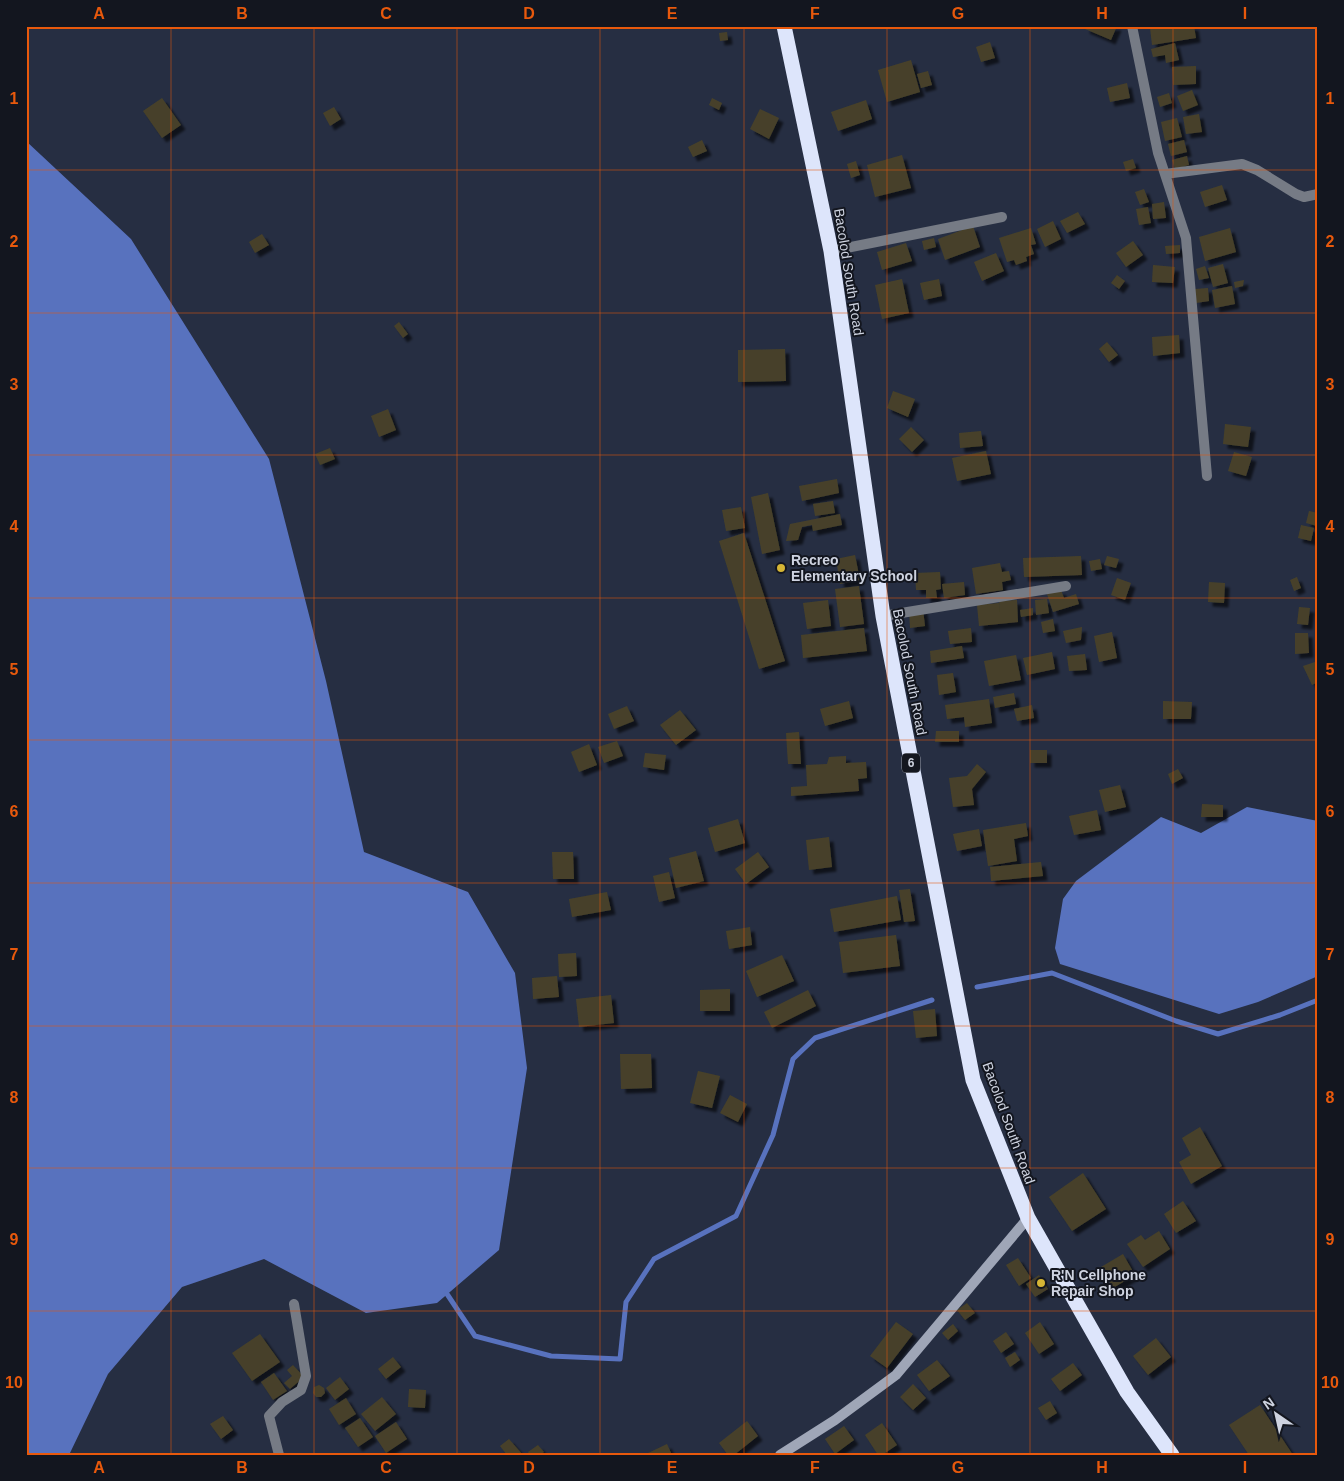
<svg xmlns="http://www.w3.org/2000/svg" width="1344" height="1481" font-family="Helvetica,sans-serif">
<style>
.water{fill:#5872be}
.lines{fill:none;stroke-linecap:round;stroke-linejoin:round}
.stream{stroke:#5872be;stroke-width:5}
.building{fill:#474129;filter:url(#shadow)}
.street{stroke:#767b85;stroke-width:10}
.secondary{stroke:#9fa6b7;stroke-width:10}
.highway{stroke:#dde5fb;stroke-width:15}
.grid{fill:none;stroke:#e8590c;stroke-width:1;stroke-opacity:0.55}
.poi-dot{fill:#d5b535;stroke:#13161f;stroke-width:2}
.labels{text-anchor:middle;stroke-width:4;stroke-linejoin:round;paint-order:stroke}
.shield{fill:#13161f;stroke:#969aa6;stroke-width:1}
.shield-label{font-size:12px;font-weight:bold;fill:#ced3e0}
.street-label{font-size:14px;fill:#ced3e0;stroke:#13161f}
.poi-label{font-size:14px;font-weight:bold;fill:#ced3e0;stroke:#13161f;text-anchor:start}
.neatline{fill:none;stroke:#e8590c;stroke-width:2}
.grid-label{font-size:16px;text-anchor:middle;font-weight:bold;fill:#e8590c}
</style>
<defs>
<filter id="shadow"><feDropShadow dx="4.5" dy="4.5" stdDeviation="1" flood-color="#0009"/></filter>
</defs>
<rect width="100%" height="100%" fill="#262e42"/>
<path class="water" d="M26,141L131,239L269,459L326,681L364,852L468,892L515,973L527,1068L499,1250L437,1303L366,1313L264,1259L182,1287L108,1374L69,1455H26Z
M1247,807L1318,821V976L1258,1002L1219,1014L1060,964L1055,948L1063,899L1076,881L1161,817L1201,833Z"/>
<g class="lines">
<path class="stream" d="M977,987L1052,973L1176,1021L1218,1034L1280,1015L1318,1000
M447,1294L475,1336L551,1356L620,1359L626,1302L654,1259L736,1216L773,1135L793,1059L815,1038L932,1000"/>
</g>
<path class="building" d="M1086,26H1117L1111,40L1085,29Z
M1157,26H1194L1196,38L1152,45L1150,28Z
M727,32L728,40L720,41L719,33Z
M990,42L995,58L981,62L976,47Z
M1175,43L1179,60L1166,63L1165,55L1153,57L1151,49Z
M911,60L920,92L887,102L878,70Z
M1196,66V84L1173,85L1172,67Z
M928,71L932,85L921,88L917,74Z
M1127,83L1130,98L1110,102L1107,88Z
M1192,90L1198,105L1183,111L1177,96Z
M1169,93L1172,103L1160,107L1157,97Z
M162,98L181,125L162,138L143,111Z
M712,98L722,103L719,110L709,105Z
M866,100L872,119L838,131L831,112Z
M334,107L341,119L330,126L323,113Z
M760,109L779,118L769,139L750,129Z
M1199,114L1202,132L1186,134L1183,117Z
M1177,118L1182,137L1165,141L1161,122Z
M702,140L707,151L693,157L688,147Z
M1184,140L1187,152L1171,156L1168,144Z
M902,155L911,188L875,197L867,165Z
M1187,156L1189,165L1175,169L1172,160Z
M1133,159L1136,168L1126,171L1123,162Z
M856,161L860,175L851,178L847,164Z
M1222,185L1227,200L1205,207L1200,192Z
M1144,189L1149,202L1140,205L1135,192Z
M1164,202L1166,218L1153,219L1152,204Z
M1148,207L1151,223L1139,225L1136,209Z
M1078,212L1085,224L1067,233L1060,221Z
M1053,221L1061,239L1045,247L1037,229Z
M973,226L980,247L945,260L938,239Z
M1031,228L1036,244L1031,245L1034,254L1026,257L1027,261L1016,265L1014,260L1007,262L999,238Z
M1230,228L1236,252L1205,261L1199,237Z
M262,234L269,245L255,253L249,242Z
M934,238L936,247L924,250L922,241Z
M1133,241L1143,255L1126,267L1116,253Z
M906,243L912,261L882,270L877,252Z
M1180,245V253L1166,254L1165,246Z
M996,253L1004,271L982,281L974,262Z
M1223,264L1228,283L1213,287L1208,268Z
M1153,265L1175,267L1173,283L1152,282Z
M1205,266L1209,278L1199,280L1196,269Z
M1117,275L1125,281L1119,289L1111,283Z
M902,279L909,313L882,319L875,285Z
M939,279L942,296L924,300L920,283Z
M1244,280L1243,286L1235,288L1234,282Z
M1232,286L1235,304L1215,308L1212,290Z
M1208,288L1209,301L1196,303L1195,289Z
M399,322L408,334L403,338L394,326Z
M1179,335L1180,353L1153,356L1152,337Z
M1107,342L1118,355L1109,362L1099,349Z
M785,349L786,381L738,382V350Z
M893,391L915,399L908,417L887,408Z
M388,409L396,430L379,437L371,416Z
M1225,424L1251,427L1248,447L1223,444Z
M911,427L924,440L912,452L899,439Z
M981,431L983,446L960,448L959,433Z
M330,448L335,459L320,465L315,454Z
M986,451L991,474L957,481L952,458Z
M1234,452L1252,457L1246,476L1228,471Z
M837,479L839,493L802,501L799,486Z
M768,493L780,550L762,554L751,497Z
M833,501L835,513L815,516L813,504Z
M741,507L745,528L726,531L722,510Z
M1309,511L1318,513L1317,526L1306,523Z
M840,514L842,525L813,531L812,525L802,527L798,540L786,541L790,524Z
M1301,525L1314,528L1311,541L1298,538Z
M744,533L785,661L759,669L719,541Z
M855,555L860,580L840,584L836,559Z
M1081,556L1082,575L1024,577L1023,558Z
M1107,556L1119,559L1116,568L1104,565Z
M1100,559L1102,569L1091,571L1089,561Z
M1000,563L1002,572L1009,571L1011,580L1002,582L1003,590L976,594L972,568Z
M940,572L941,589L936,590L937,598H926V590H916L915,573Z
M1297,577L1301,588L1294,591L1290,580Z
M1117,578L1131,583L1125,600L1111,595Z
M964,582L965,595L944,598L942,584Z
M1209,582L1225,583L1224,603L1208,602Z
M859,586L864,624L840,627L835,589Z
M1061,590L1064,598L1076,594L1079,604L1053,612L1047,594Z
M1047,599L1049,613L1036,615L1035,600Z
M828,600L831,626L807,629L803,603Z
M1017,600L1018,622L979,626L977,605L999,603L1000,613L999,601Z
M1299,607L1310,608L1308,625L1297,624Z
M1033,608V615L1021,617L1020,610Z
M923,609L925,626L910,628L909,610Z
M1053,619L1055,631L1043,633L1041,622Z
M1082,627L1081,640L1066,643L1063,631Z
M864,628L867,651L803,658L801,635Z
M971,628L972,642L950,644L948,631Z
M1112,632L1117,658L1099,662L1094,636Z
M1295,633H1308L1309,653L1295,654Z
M962,646L964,658L931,663L930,651Z
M1052,652L1055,669L1027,675L1023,658Z
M1085,654L1087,670L1069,671L1067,656Z
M1016,655L1021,680L989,686L984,661Z
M1318,661V682L1312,685L1303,666Z
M953,673L956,692L939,695L937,675Z
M1014,693L1016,704L995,708L993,697Z
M989,699L992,723L965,727L964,717L947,719L945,705Z
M849,701L853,718L825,726L820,709Z
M1163,701L1192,702L1191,719H1163Z
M1032,705L1034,718L1017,721L1014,709Z
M627,706L634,721L614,729L608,714Z
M680,710L696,730L676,745L660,725Z
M936,731H959V742H935Z
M799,732L801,764H788L786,733Z
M617,741L623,756L604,763L598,747Z
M589,744L597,765L579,772L571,752Z
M1030,750H1047V763H1030Z
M645,753L666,755L664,770L643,767Z
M846,756V763L866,762L867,778L858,779L859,791L791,796V787L807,786L806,765L827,764L829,757Z
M977,764L986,772L972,789L974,805L953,807L949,778L967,776Z
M1178,769L1183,778L1172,784L1168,774Z
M1120,785L1126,807L1105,812L1099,790Z
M1202,804L1223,805V817H1201Z
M1097,810L1101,830L1074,835L1069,816Z
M738,819L745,843L715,852L708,828Z
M1026,823L1028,836L1014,839L1017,861L988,866L983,830Z
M979,829L982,846L957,851L953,834Z
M829,837L832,867L809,870L806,840Z
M696,851L704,881L676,888L669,858Z
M552,852H573L574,879H553Z
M758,852L769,867L746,884L735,869Z
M1041,862L1043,876L991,881L990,867Z
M669,872L675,898L659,902L653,876Z
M910,889L915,921L904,922L899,890Z
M607,892L611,910L572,917L569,899Z
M897,896L901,920L834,932L830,909Z
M750,927L752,945L729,949L726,931Z
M896,935L900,966L843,973L839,942Z
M576,953L577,976L559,977L558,954Z
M782,955L794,981L757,997L746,971Z
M557,976L559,997L533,999L532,978Z
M730,989V1011H700V990Z
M808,990L816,1006L772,1028L764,1012Z
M611,995L614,1023L579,1027L576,999Z
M935,1009L937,1036L916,1038L913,1011Z
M620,1054H651L652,1088L621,1089Z
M698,1071L720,1076L712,1108L690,1103Z
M730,1095L747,1104L738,1122L720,1113Z
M1200,1127L1222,1166L1191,1184L1179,1162L1191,1155L1182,1138Z
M1083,1173L1106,1209L1072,1231L1049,1197Z
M1183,1201L1196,1221L1176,1233L1164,1214Z
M1159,1231L1170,1249L1143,1267L1127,1244L1141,1235L1145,1240Z
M1123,1254L1135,1275L1113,1288L1101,1267Z
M1018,1258L1031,1278L1019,1286L1006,1265Z
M1039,1275L1048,1289L1035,1297L1026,1284Z
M967,1303L975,1313L965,1320L957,1310Z
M896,1322L913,1334L887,1368L870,1356Z
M1040,1322L1054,1344L1039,1354L1025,1333Z
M953,1324L958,1331L948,1340L942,1333Z
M1006,1332L1014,1344L1001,1353L993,1341Z
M260,1334L280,1362L252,1381L232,1353Z
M1156,1338L1171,1357L1148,1375L1133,1356Z
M1015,1352L1020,1360L1010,1367L1005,1358Z
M393,1357L401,1367L386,1379L378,1369Z
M937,1360L950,1376L929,1391L917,1375Z
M1073,1363L1082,1375L1060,1391L1051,1379Z
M293,1365L304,1377L290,1389L284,1383L292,1376L287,1370Z
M274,1373L287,1391L273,1400L261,1382Z
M340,1377L349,1389L335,1400L326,1388Z
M913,1384L926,1398L913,1410L900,1397Z
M319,1385L324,1388L325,1393L321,1397H316L313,1393L314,1387Z
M409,1389L426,1390L425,1408L408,1407Z
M382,1397L396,1414L375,1431L361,1414Z
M346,1398L356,1414L339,1425L329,1409Z
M1050,1401L1057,1413L1046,1420L1038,1408Z
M1260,1405L1293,1455H1249L1229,1425Z
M223,1416L233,1430L221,1439L210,1424Z
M360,1418L373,1437L358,1447L345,1428Z
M747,1421L758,1436L734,1455H728L719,1443Z
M396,1422L407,1439L386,1453L375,1436Z
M882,1423L897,1445L882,1455H878L865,1435Z
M844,1426L854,1440L835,1454L825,1439Z
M509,1439L523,1455H507L500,1446Z
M667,1444L672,1455H644Z
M538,1445L544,1452L540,1455H530L528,1452Z"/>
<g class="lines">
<path class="street" d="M1132,26L1158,153L1186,238L1207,476
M1165,174L1242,164L1257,170L1296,194L1304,197L1318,194
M831,251L1002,217
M883,616L1066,586
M279,1455L269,1416L282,1402L301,1390L306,1376L294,1304"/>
<path class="secondary" d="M780,1455L835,1420L896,1375L1028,1218"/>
<path class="highway" d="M784,26L831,251L883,616L973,1080L1028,1218L1127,1392L1172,1455"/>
</g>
<path class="grid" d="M171,26V1455M314,26V1455M457,26V1455M600,26V1455M744,26V1455M887,26V1455M1030,26V1455M1173,26V1455M26,170H1318M26,313H1318M26,455H1318M26,598H1318M26,740H1318M26,883H1318M26,1026H1318M26,1168H1318M26,1311H1318"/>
<g class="poi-dot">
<circle cx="781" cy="568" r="5"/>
<circle cx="1041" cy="1283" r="5"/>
</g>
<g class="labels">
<rect class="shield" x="902" y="753.5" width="18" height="19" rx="4"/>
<g class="shield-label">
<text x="911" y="767">6</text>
</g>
<g class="street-label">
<text transform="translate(849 272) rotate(81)" y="5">Bacolod South Road</text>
<text transform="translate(910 672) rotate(79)" y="5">Bacolod South Road</text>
<text transform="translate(1009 1123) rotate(70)" y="5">Bacolod South Road</text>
</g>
<g class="poi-label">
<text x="791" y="565">Recreo<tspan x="791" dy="16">Elementary School</tspan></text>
<text x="1051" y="1280">R'N Cellphone<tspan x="1051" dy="16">Repair Shop</tspan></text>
</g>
</g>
<rect width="1344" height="1481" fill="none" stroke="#13161f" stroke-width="55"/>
<g transform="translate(1276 1414) rotate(326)" stroke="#13161f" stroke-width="4" paint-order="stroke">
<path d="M0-4L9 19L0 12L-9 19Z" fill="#ced3e0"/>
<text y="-8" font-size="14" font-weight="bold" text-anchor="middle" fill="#ced3e0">N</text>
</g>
<rect x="28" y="28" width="1288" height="1426" class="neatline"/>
<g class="grid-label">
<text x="99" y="19">A</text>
<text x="242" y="19">B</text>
<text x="386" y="19">C</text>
<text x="529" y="19">D</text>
<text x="672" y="19">E</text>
<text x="815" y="19">F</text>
<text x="958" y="19">G</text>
<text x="1102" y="19">H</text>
<text x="1245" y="19">I</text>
<text x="14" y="104">1</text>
<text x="1330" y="104">1</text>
<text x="14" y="247">2</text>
<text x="1330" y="247">2</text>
<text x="14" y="390">3</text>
<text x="1330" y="390">3</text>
<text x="14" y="532">4</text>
<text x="1330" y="532">4</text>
<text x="14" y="675">5</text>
<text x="1330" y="675">5</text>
<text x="14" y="817">6</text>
<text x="1330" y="817">6</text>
<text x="14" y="960">7</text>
<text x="1330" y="960">7</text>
<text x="14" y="1103">8</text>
<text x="1330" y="1103">8</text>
<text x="14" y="1245">9</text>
<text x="1330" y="1245">9</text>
<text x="14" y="1388">10</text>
<text x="1330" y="1388">10</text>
<text x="99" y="1473">A</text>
<text x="242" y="1473">B</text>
<text x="386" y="1473">C</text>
<text x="529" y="1473">D</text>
<text x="672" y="1473">E</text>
<text x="815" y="1473">F</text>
<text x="958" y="1473">G</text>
<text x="1102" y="1473">H</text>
<text x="1245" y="1473">I</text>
</g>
</svg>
